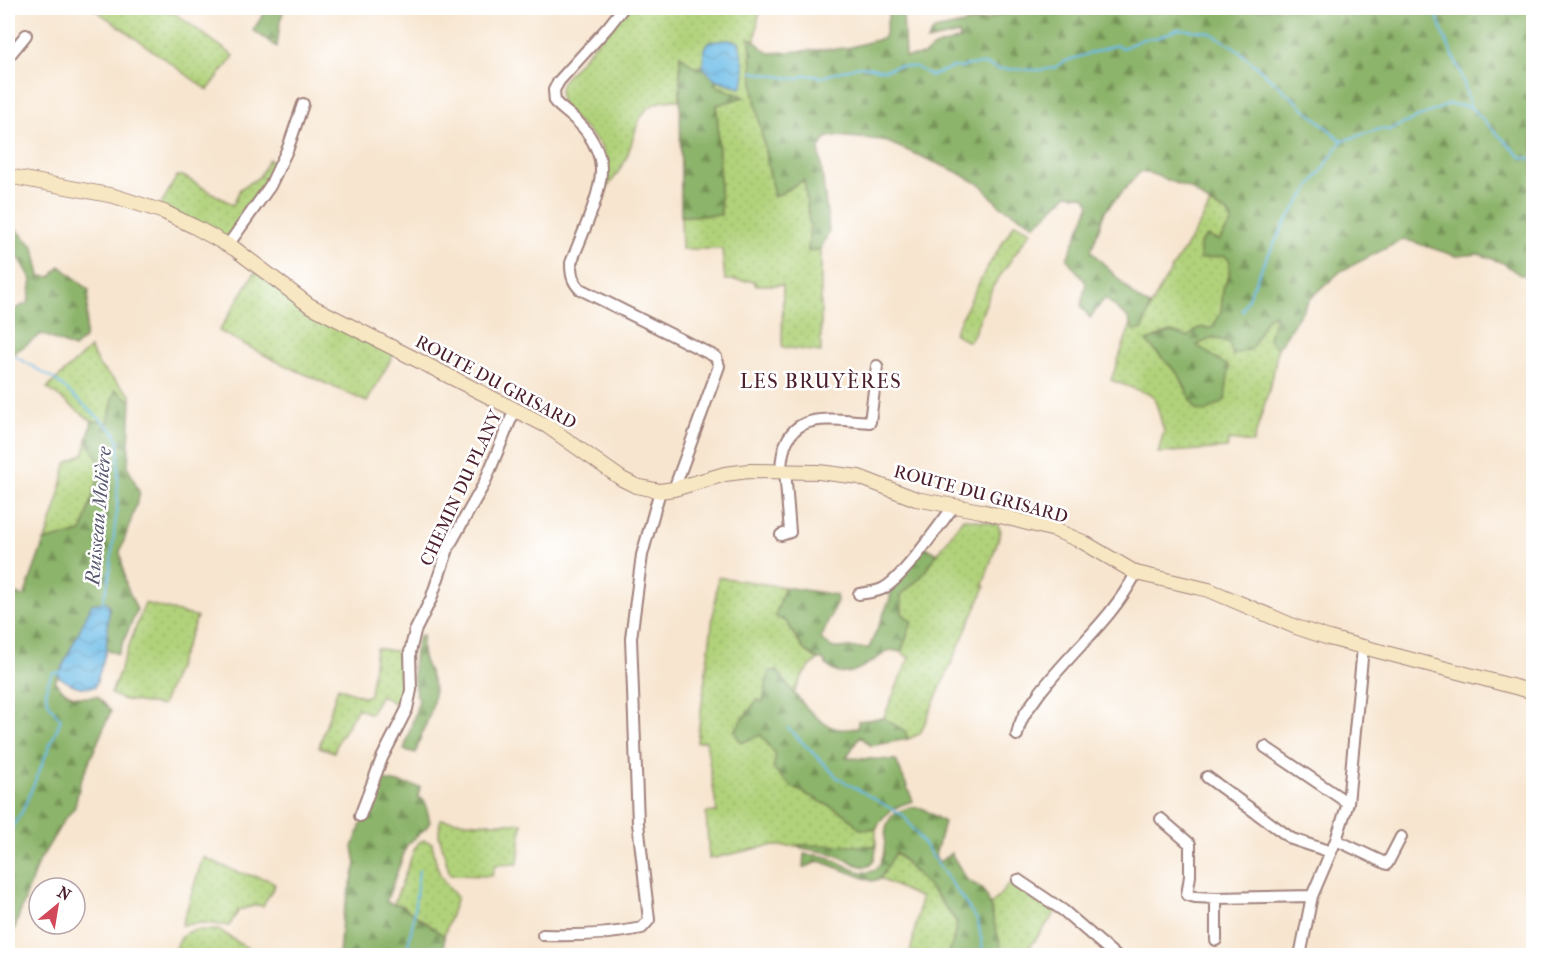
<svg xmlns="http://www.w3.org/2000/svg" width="1541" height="963" font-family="'IM FELL French Canon',serif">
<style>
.grass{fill:url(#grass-dots);stroke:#7e7852;stroke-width:1.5}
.forest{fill:url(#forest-firs);stroke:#6b6a4a;stroke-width:1.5}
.water{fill:url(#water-waves);stroke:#5b6e89;stroke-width:1.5}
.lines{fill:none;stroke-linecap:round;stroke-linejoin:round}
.stream{stroke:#6cbce7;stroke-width:2}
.street-casing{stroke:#a0827d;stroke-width:14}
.secondary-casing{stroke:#a0827d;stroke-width:16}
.street{stroke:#fff;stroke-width:10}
.secondary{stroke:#f8e7c3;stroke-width:14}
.labels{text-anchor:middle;stroke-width:5;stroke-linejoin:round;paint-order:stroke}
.street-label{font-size:18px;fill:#4a1f2b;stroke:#fff}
.neighbourhood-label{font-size:20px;letter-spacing:1.5px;fill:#4a1f2b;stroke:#fff}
.water-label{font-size:20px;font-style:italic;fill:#56566d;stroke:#fff}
</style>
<defs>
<pattern id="grass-dots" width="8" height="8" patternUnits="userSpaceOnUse" patternTransform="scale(1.5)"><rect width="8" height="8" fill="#b1d27a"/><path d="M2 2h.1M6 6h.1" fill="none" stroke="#9ab46a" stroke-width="1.8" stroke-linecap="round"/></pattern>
<pattern id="forest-firs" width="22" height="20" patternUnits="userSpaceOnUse" patternTransform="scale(1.5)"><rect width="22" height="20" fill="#8cb46a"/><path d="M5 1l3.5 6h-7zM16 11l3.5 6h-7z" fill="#749257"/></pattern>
<pattern id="water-waves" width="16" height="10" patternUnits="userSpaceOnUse" patternTransform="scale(1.5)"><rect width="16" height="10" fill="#6cbce7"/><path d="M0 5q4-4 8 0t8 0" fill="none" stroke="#5b98bb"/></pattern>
</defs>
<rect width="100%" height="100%" fill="#fff"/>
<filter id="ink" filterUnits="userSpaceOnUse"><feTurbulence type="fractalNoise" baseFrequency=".0167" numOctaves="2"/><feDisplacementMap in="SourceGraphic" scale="12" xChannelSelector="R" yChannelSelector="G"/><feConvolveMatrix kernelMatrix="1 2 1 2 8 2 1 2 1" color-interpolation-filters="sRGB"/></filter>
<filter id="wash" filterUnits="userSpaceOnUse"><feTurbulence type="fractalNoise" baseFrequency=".008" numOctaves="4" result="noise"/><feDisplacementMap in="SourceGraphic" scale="24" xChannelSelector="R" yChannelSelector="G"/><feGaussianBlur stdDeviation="1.35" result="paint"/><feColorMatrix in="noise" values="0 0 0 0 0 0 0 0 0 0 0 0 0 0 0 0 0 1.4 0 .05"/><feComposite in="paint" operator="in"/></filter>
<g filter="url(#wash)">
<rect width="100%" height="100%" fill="#f7e5cf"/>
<path class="grass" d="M93,8H167L234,56L208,90Z
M626,8H758L759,13L755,40L750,39L754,94L774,196L804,180L810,227L808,251L821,249V352L782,347L783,285H755V281L725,280L722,249H682L681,216L721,215L717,105L744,97L717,86L715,79L741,88L704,49L703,67H694L680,55V100C635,98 639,128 626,159C621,170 613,180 605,190L603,188C604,179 606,168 605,159C602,129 548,115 562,82Z
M269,159L277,167L250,210L226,239L160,206L177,176H183L233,205L240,189L259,177Z
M1210,204L1228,213L1232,222L1219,241L1225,256L1230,261L1229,276L1223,289L1221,313L1212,329L1199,328L1188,337L1171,332L1146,341L1179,375L1196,410L1197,345L1214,337L1251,349L1267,317L1276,314L1269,340L1278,348L1272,380L1253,443L1229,440L1227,448L1158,453L1164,431L1154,396L1111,380L1131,324L1135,331L1143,328C1157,282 1190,247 1210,204Z
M1015,223L1031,231L993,286L973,336L968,342L954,333L986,269Z
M255,272C297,307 346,328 395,352L367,402L276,361L219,331Z
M90,348L99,366L131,395V401L116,390L108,422L92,421L47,388Z
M87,440L102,466L82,532L45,541L59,497L66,463L84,454Z
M963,518L997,524L1001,531L983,585L985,587L920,734L908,739L905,731L883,719L909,658L901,652L912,622L902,613L901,595L921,577Z
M718,577L785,587L775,616L787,622L803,649L818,659L804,673L794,693L777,671L761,734L776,756L773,768L792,787L845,814L860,829H876V846H768L709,859L706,813L717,812L706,741L697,742Z
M145,603L197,617L162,706L121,699L111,694Z
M376,648L406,653L408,685L404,709L381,695L370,714L358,708L339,739L334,752L319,747L338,687L364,697L370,695Z
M440,819L477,823H522L518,864L495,865L492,876L450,875L439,835Z
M424,840L432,843C437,870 438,877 457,897L444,936L402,906L394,904L414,850L419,842Z
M895,852L938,897L957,923L953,942L948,955H910L921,898L880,879Z
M203,857L237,872L270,880L275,885L263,906L257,905L239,910L229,926L205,923L182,925Z
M1013,880L1058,909L1024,955L1003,956L990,906Z
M219,930L258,955H174C182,925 191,931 219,930Z"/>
<path class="forest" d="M268,8H284L280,22L277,47L253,30Z
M890,8H932L903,14L905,57L924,55L934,47L960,39L959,34L927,41L934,30L989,19L1017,8H1533V275H1520L1503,263L1479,254L1456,256L1404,239L1341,271L1309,300L1278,348L1269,340L1275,314L1267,318L1251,349L1233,355L1229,343L1214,337L1197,345L1229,367L1225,400L1206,412L1196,410L1179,375L1146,341L1171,332L1188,337L1199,328H1212L1221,313L1223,289L1229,276L1230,261L1225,256L1200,259V243L1207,236L1219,241L1232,222L1228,213L1210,204L1191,189L1152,174L1140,172L1105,211L1091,251L1138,299L1150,306L1143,329L1134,331L1128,318L1105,298L1090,318L1081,306L1086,283L1067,259L1090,204L1085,196L1068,194L1035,225L999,205L981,185L957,172L883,140L837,136L828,137L819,147L829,231L821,249L808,251L810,227L804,180L774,197L754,94L750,38L769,53L847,48L884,38Z
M680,55L694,67H703L715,79L717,86L744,97L717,105L721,215L681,216Z
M15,228L34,247L40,276L51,277L60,266L89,290L85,338L74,348L42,334L8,357V312L28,303L32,280L20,259L8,258V232Z
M115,390L131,401L128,467L140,494L120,552L126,585L137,610L118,654L106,650L109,605H92L55,682C67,697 79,699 97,696L111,711L80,783L75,807L64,820L37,865L13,933L8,930V591L24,597L44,541L82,532L102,466L87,440L92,421L108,422Z
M926,547L937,554L921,577L901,595L902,613L912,622L901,652L890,650C868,663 841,689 823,660L818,659L803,649L787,622L775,616L785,587L836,595L837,601L821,639L833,648H869L890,599L891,589Z
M423,635C422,640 421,645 422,650C422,664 434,675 434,690C435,713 420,731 416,753L404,750L419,700C410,683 413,654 419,636Z
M769,671H777C790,688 816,726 839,729C845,730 852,728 858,728V721L883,718L905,731L908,739L871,746L860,736L846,758L896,760L913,801C897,805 883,814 876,829H860L845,814L792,787L773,768L776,756L761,735L741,743L734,731L757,700L763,702Z
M383,780L420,787L418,797L425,801L430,822L426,828L407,845L386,902L402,906L444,936V952L442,956H339L342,919L356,864L353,847L368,805Z
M910,807L922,808L944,822L935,856L939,862L951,853L967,880L980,887L987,896L1003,955H948L953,942L957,922L938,897L896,852L880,879L872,881L820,861L803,868L804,854C811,855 819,855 827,857C840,861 862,879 874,870C892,858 878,830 893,815C897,811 905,809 910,807Z
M798,845L876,846C875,883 852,860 833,854C822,851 811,850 800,848Z"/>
<path class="water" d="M729,40L739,42C741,55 749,76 741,88L715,79L703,67L704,49L709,42Z
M106,602L109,605L106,651L95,687C79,689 71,685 58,676L92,604Z"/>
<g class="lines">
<path class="stream" d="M1434,8L1444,36L1461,73L1470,107L1521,157L1534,159
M752,72L796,79L806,75L822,77L859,66L885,70L897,66L916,67L931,76L953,67L962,68L968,65L984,64L998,69L1042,70L1054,68L1063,62L1116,45L1123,48L1143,39L1156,38L1178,29L1209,32L1234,47L1342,141L1380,129L1389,130L1449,104L1470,107
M1242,311L1264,263L1285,223L1342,141
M8,352L54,379L114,431L119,442L117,508L109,579L102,604
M788,728L838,778L904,816L978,921L984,956
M8,834L23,810L61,719C47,705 40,692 53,673L61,672
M406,956L413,921L419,870"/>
</g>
</g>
<g filter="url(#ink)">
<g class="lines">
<defs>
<path id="street" d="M623,8L608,27L559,81L554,90L555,102C565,112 577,119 586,131C594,142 601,155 601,169C602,193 580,239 571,263C571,274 572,281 580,289L716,357L719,366L674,489
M8,57L26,35
M228,245L270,186L288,148L303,104
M781,470C783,409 824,419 870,422L877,366
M781,535L790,532L785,470
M859,594C866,593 875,592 882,589C902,580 939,525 954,506
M1017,735C1020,717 1028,710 1038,695C1069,653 1112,620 1136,573
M1265,747L1348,803
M1207,777L1292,839L1331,852
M360,816L382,758L407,709L411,690L410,652L415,631L431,599L449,546L484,484L515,409
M1161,819L1190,844V876L1187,895L1195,897L1216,898L1312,896
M1336,840L1387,864L1401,837
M1018,880L1064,911L1116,956
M543,935C577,936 609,935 642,928L649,920L638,823L631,638L642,555L660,491
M1216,940V898
M1300,956L1312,896L1336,840L1348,803L1363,648"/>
<path id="secondary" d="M8,176L114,196L164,212L195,227L235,249L309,305L547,426L622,479L636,486L660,491L674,489L725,474L749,471L819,472L859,477L916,499L981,511L1055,530L1083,542L1136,573L1209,590L1296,627L1329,638L1534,692"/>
</defs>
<use href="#street" class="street-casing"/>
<use href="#secondary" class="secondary-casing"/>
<use href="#street" class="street"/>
<use href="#secondary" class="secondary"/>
</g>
</g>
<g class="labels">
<g class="street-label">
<text transform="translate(496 382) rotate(28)" y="6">ROUTE DU GRISARD</text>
<text transform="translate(461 488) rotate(-65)" y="6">CHEMIN DU PLANY</text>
<text transform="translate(981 494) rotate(15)" y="6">ROUTE DU GRISARD</text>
</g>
<g class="neighbourhood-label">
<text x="821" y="388">LES BRUYÈRES</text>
</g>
<g class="water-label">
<text transform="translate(98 516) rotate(-85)" y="7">Ruisseau Molière</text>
</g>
</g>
<rect width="1541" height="963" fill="none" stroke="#fff" stroke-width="30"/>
<g transform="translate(57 906) rotate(30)"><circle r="28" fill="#ffffff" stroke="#b7a5aa" stroke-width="1.5"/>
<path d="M0-4.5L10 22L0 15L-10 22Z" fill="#d1495b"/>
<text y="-9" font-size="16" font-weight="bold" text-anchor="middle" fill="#4a1f2b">N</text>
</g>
</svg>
